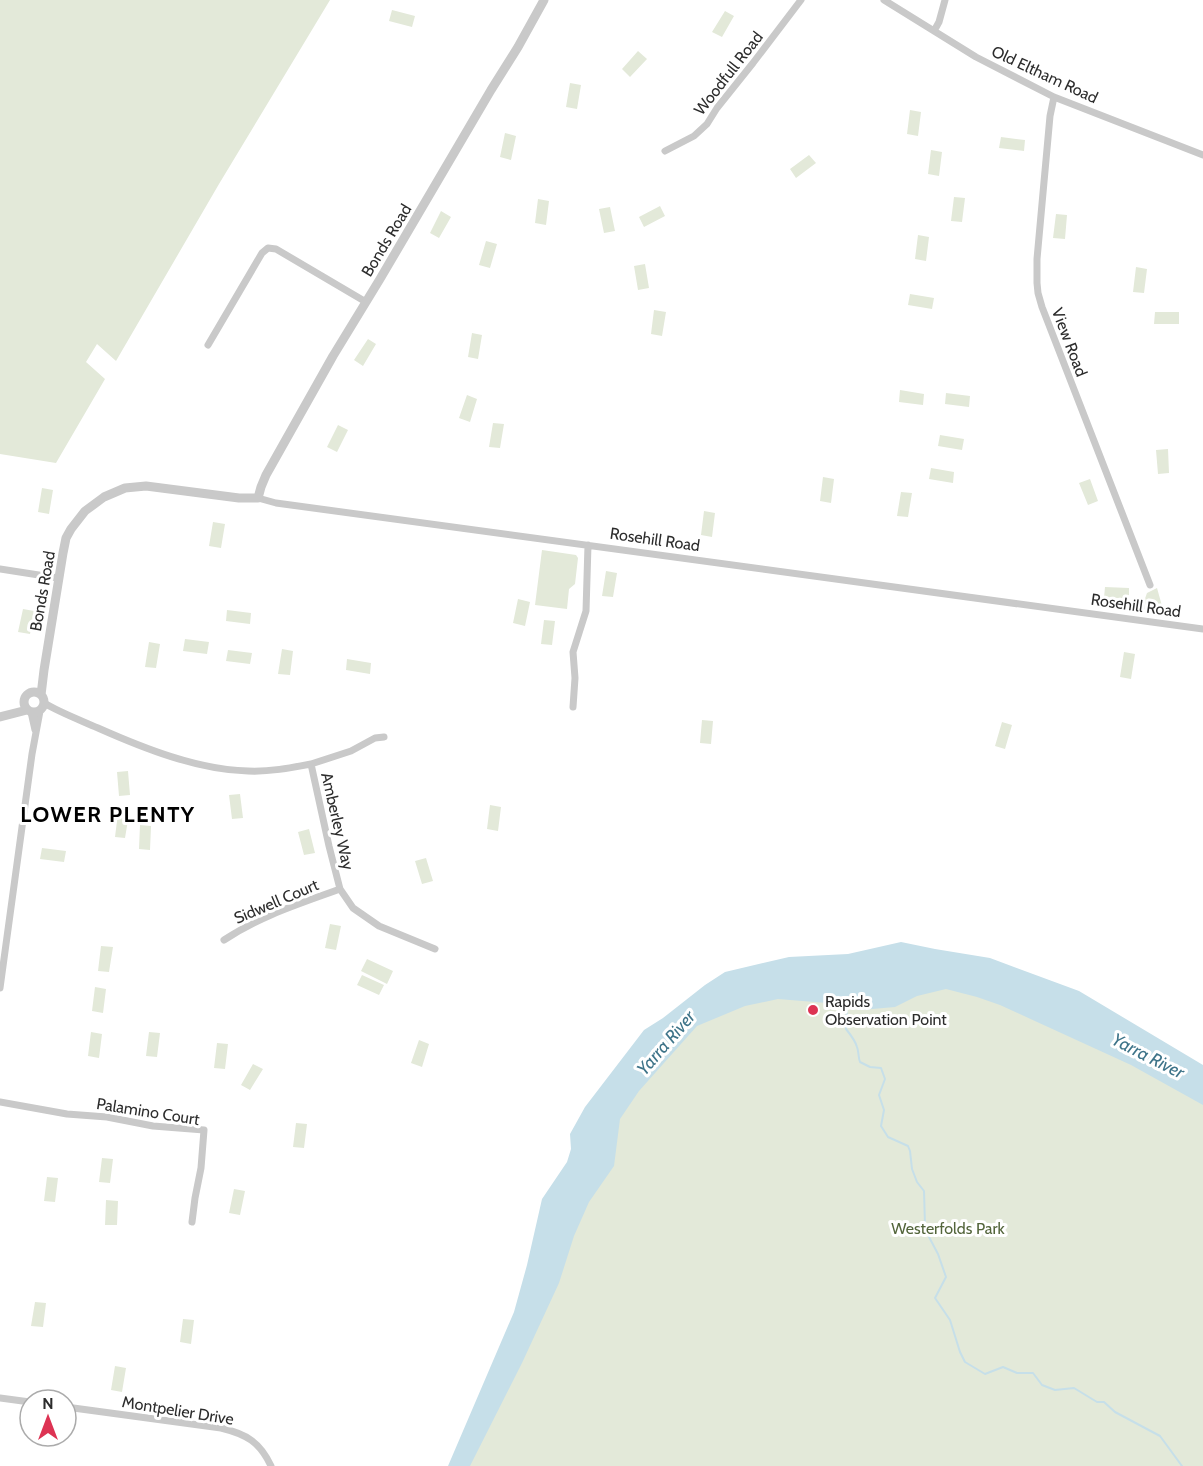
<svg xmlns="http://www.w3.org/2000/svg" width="1203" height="1466" font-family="Cabin,sans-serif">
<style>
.green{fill:#e3e9d9}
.water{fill:#c6dfe9}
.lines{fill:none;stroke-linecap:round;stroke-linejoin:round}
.stream{stroke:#c6dfe9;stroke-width:2}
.minor{stroke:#c9c9c9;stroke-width:7}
.tertiary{stroke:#c9c9c9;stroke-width:9}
.poi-dot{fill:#dd3353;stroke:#fff;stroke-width:2}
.labels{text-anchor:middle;stroke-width:6;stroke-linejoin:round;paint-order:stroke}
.street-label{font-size:16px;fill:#2c2c2c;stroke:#fff}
.poi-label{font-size:16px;fill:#2c2c2c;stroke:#fff;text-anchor:start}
.park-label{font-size:16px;fill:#53653b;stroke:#fff}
.water-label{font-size:18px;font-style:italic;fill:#3e7489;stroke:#fff}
.district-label{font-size:22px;font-weight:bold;letter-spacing:1.5px;fill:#000;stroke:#fff}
</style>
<rect width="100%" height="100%" fill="#fff"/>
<path class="green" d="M0,0H330L219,184L116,361L97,344L86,362L105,379L56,463L0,454Z
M392,10L415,16L412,27L389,21Z
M725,11L734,16L722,37L712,32Z
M638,51L647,59L630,77L622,69Z
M570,83L581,85L577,109L566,107Z
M910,110L921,112L918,136L907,134Z
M505,133L516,136L511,160L500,157Z
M1001,137L1025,140L1024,151L999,148Z
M931,150L942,152L939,176L928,174Z
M809,155L816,163L796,178L790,169Z
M954,197L965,198L962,222L951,221Z
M538,199L549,201L546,225L535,223Z
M660,206L665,216L644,227L639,217Z
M610,207L615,231L604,233L599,209Z
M441,211L451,217L439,238L430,233Z
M1056,214L1067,215L1065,239L1053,238Z
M918,235L929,237L926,261L915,259Z
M486,241L497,244L490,268L479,265Z
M645,264L649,288L638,290L634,266Z
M1136,267L1147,269L1144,293L1133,292Z
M910,294L934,298L932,309L908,305Z
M654,310L666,312L662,336L651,334Z
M1155,312H1179V324H1154Z
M472,333L482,335L478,359L468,357Z
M368,339L376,344L363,366L354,360Z
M900,390L924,394L923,405L899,402Z
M946,393L970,396L969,407L945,404Z
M467,395L477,399L470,422L459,418Z
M493,423L504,424L500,448L489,447Z
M338,425L348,430L337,452L327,447Z
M940,435L964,439L962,450L938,446Z
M1168,449L1169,473L1158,474L1156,450Z
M931,468L954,472L953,483L929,479Z
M823,477L834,479L831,503L820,501Z
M1090,479L1098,501L1088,505L1079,483Z
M42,488L53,490L49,514L38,512Z
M901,492L912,493L908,517L897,516Z
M704,511L715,513L712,537L701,535Z
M213,522L225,524L221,548L209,546Z
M542,550L576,555L578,558L575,584L569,589L567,609L535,605Z
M606,571L617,573L613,597L602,596Z
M1105,587L1129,588V599L1104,598Z
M1157,588L1164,613L1141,610L1147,593Z
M518,599L530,602L525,626L513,623Z
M23,609L34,611L30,634L18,632Z
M227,610L251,613L250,624L226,621Z
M544,620L555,621L552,645L541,644Z
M185,639L209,642L207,654L183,651Z
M149,642L160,644L156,668L145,667Z
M282,649L293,651L290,675L278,674Z
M228,650L252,653L250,664L226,661Z
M1124,652L1135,654L1131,679L1120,677Z
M347,659L371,663L370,674L346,670Z
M702,720L713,721L711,744L700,743Z
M1002,722L1012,725L1005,749L995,746Z
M128,771L130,795L119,796L117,772Z
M240,794L243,818L232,819L229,795Z
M490,805L501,807L498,831L487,829Z
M118,813L129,814L125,838L115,837Z
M140,825L151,826L150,850L139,849Z
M309,829L315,853L304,855L298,832Z
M42,848L66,851L64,862L40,859Z
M426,858L433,881L422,884L415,861Z
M330,924L341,926L336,950L325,948Z
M101,946L113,947L109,972L98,971Z
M367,959L393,971L387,984L361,971Z
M362,975L384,985L379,995L357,985Z
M939,980L1034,1005L1203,1104V1466H465L608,1123L656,1050L729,999Z
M95,987L106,989L103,1013L92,1011Z
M91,1032L102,1034L99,1058L88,1056Z
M149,1032L160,1033L157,1057L146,1056Z
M419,1040L429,1044L422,1067L411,1063Z
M217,1043L228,1044L225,1069L214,1068Z
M253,1064L263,1069L250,1090L241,1085Z
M296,1123L307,1124L304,1148L293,1147Z
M102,1158L113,1159L110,1183L99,1182Z
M47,1177L58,1178L55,1202L44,1201Z
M234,1189L245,1191L240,1215L229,1213Z
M106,1200L118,1201L117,1225H105Z
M35,1302L46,1303L43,1327L31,1326Z
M183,1319L194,1320L191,1344L180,1342Z
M115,1366L126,1368L122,1392L111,1390Z"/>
<path class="water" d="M901,942L935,949L990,958L1079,991L1203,1065V1105L1131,1065L1000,1005L977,997L946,989L917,996L895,1007L861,1010L827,1003L778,999L745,1006L697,1026L639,1091L620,1119L614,1166L589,1202L574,1236L559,1283L522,1363L470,1466H448L514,1312L527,1265L542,1199L567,1162L571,1149L570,1134L585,1107L644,1030L663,1018L705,985L725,972L789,957L848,954Z"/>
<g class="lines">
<path class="stream" d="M847,1004L846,1029C850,1034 855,1040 857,1047C859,1052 858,1057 860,1062L870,1067L881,1068L885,1079L879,1095L884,1110L881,1126L888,1137L908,1146L910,1151L912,1169L917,1182L924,1191L925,1225L929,1237L938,1254L946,1277L935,1298L950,1320L960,1352L965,1362L985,1374L1003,1367L1017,1373H1033L1042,1385L1055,1390L1074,1388L1097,1402H1104L1115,1412L1160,1436L1182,1466"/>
<path class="minor" d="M884,0L976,57L1054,97L1203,155
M934,31L939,22L945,0
M1054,97L1050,116L1037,259V283L1038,293L1042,307L1150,585
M665,151L694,136L707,124L717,108L753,63L801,0
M208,345L262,253L268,248L276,249L366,302
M258,498L276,503L1203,629
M0,569L58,578
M44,703C61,713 80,720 98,728C143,748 198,770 248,771C269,772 290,768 311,764L329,846L340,889L353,908L379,926L435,949
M573,707L575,678L573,652L586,611L588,545
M31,712L35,730
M311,764L351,751L375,738L384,737
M224,940C260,916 299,904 340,889
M0,988L32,754L40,711
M0,1102L67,1114L107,1117L153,1126L204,1130L201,1168L195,1198L192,1222
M0,1398L30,1402
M66,1407L221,1428C246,1434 260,1442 271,1466"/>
<path class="tertiary" d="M24 702a10 10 0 1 1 20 0a10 10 0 1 1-20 0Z
M41,695L44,670L63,553L66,538L71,529L85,511L104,497L125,488L146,486L239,498H258L261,487L266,475L333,356L380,279L491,90L518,47L544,0
M0,717L27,710"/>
</g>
<circle class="poi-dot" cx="813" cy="1010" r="6"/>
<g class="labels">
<g class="street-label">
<text transform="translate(728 73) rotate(-52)" y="6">Woodfull Road</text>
<text transform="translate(1045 74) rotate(25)" y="6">Old Eltham Road</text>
<text transform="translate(386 240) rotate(-59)" y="6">Bonds Road</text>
<text transform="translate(1070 342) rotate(69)" y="6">View Road</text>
<text transform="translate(655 539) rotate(8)" y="6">Rosehill Road</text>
<text transform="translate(42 591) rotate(-80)" y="6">Bonds Road</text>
<text transform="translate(1136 605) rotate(8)" y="6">Rosehill Road</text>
<text transform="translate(338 821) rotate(77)" y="6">Amberley Way</text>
<text transform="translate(276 901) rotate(-23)" y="6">Sidwell Court</text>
<text transform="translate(148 1111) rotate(9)" y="6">Palamino Court</text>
<text transform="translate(178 1410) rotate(9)" y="6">Montpelier Drive</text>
</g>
<g class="poi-label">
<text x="825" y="1007">Rapids<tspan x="825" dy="18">Observation Point</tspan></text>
</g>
<g class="park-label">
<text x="948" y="1234">Westerfolds Park</text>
</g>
<g class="water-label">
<text transform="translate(666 1043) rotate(-49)" y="6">Yarra River</text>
<text transform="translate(1148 1056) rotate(27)" y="6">Yarra River</text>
</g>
<g class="district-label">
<text x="108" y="822">LOWER PLENTY</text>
</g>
</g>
<g transform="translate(48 1418)"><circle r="28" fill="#ffffff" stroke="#ababab" stroke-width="1.5"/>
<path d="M0-4.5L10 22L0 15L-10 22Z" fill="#dd3353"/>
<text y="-9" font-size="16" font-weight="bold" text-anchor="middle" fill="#2c2c2c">N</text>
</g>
</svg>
